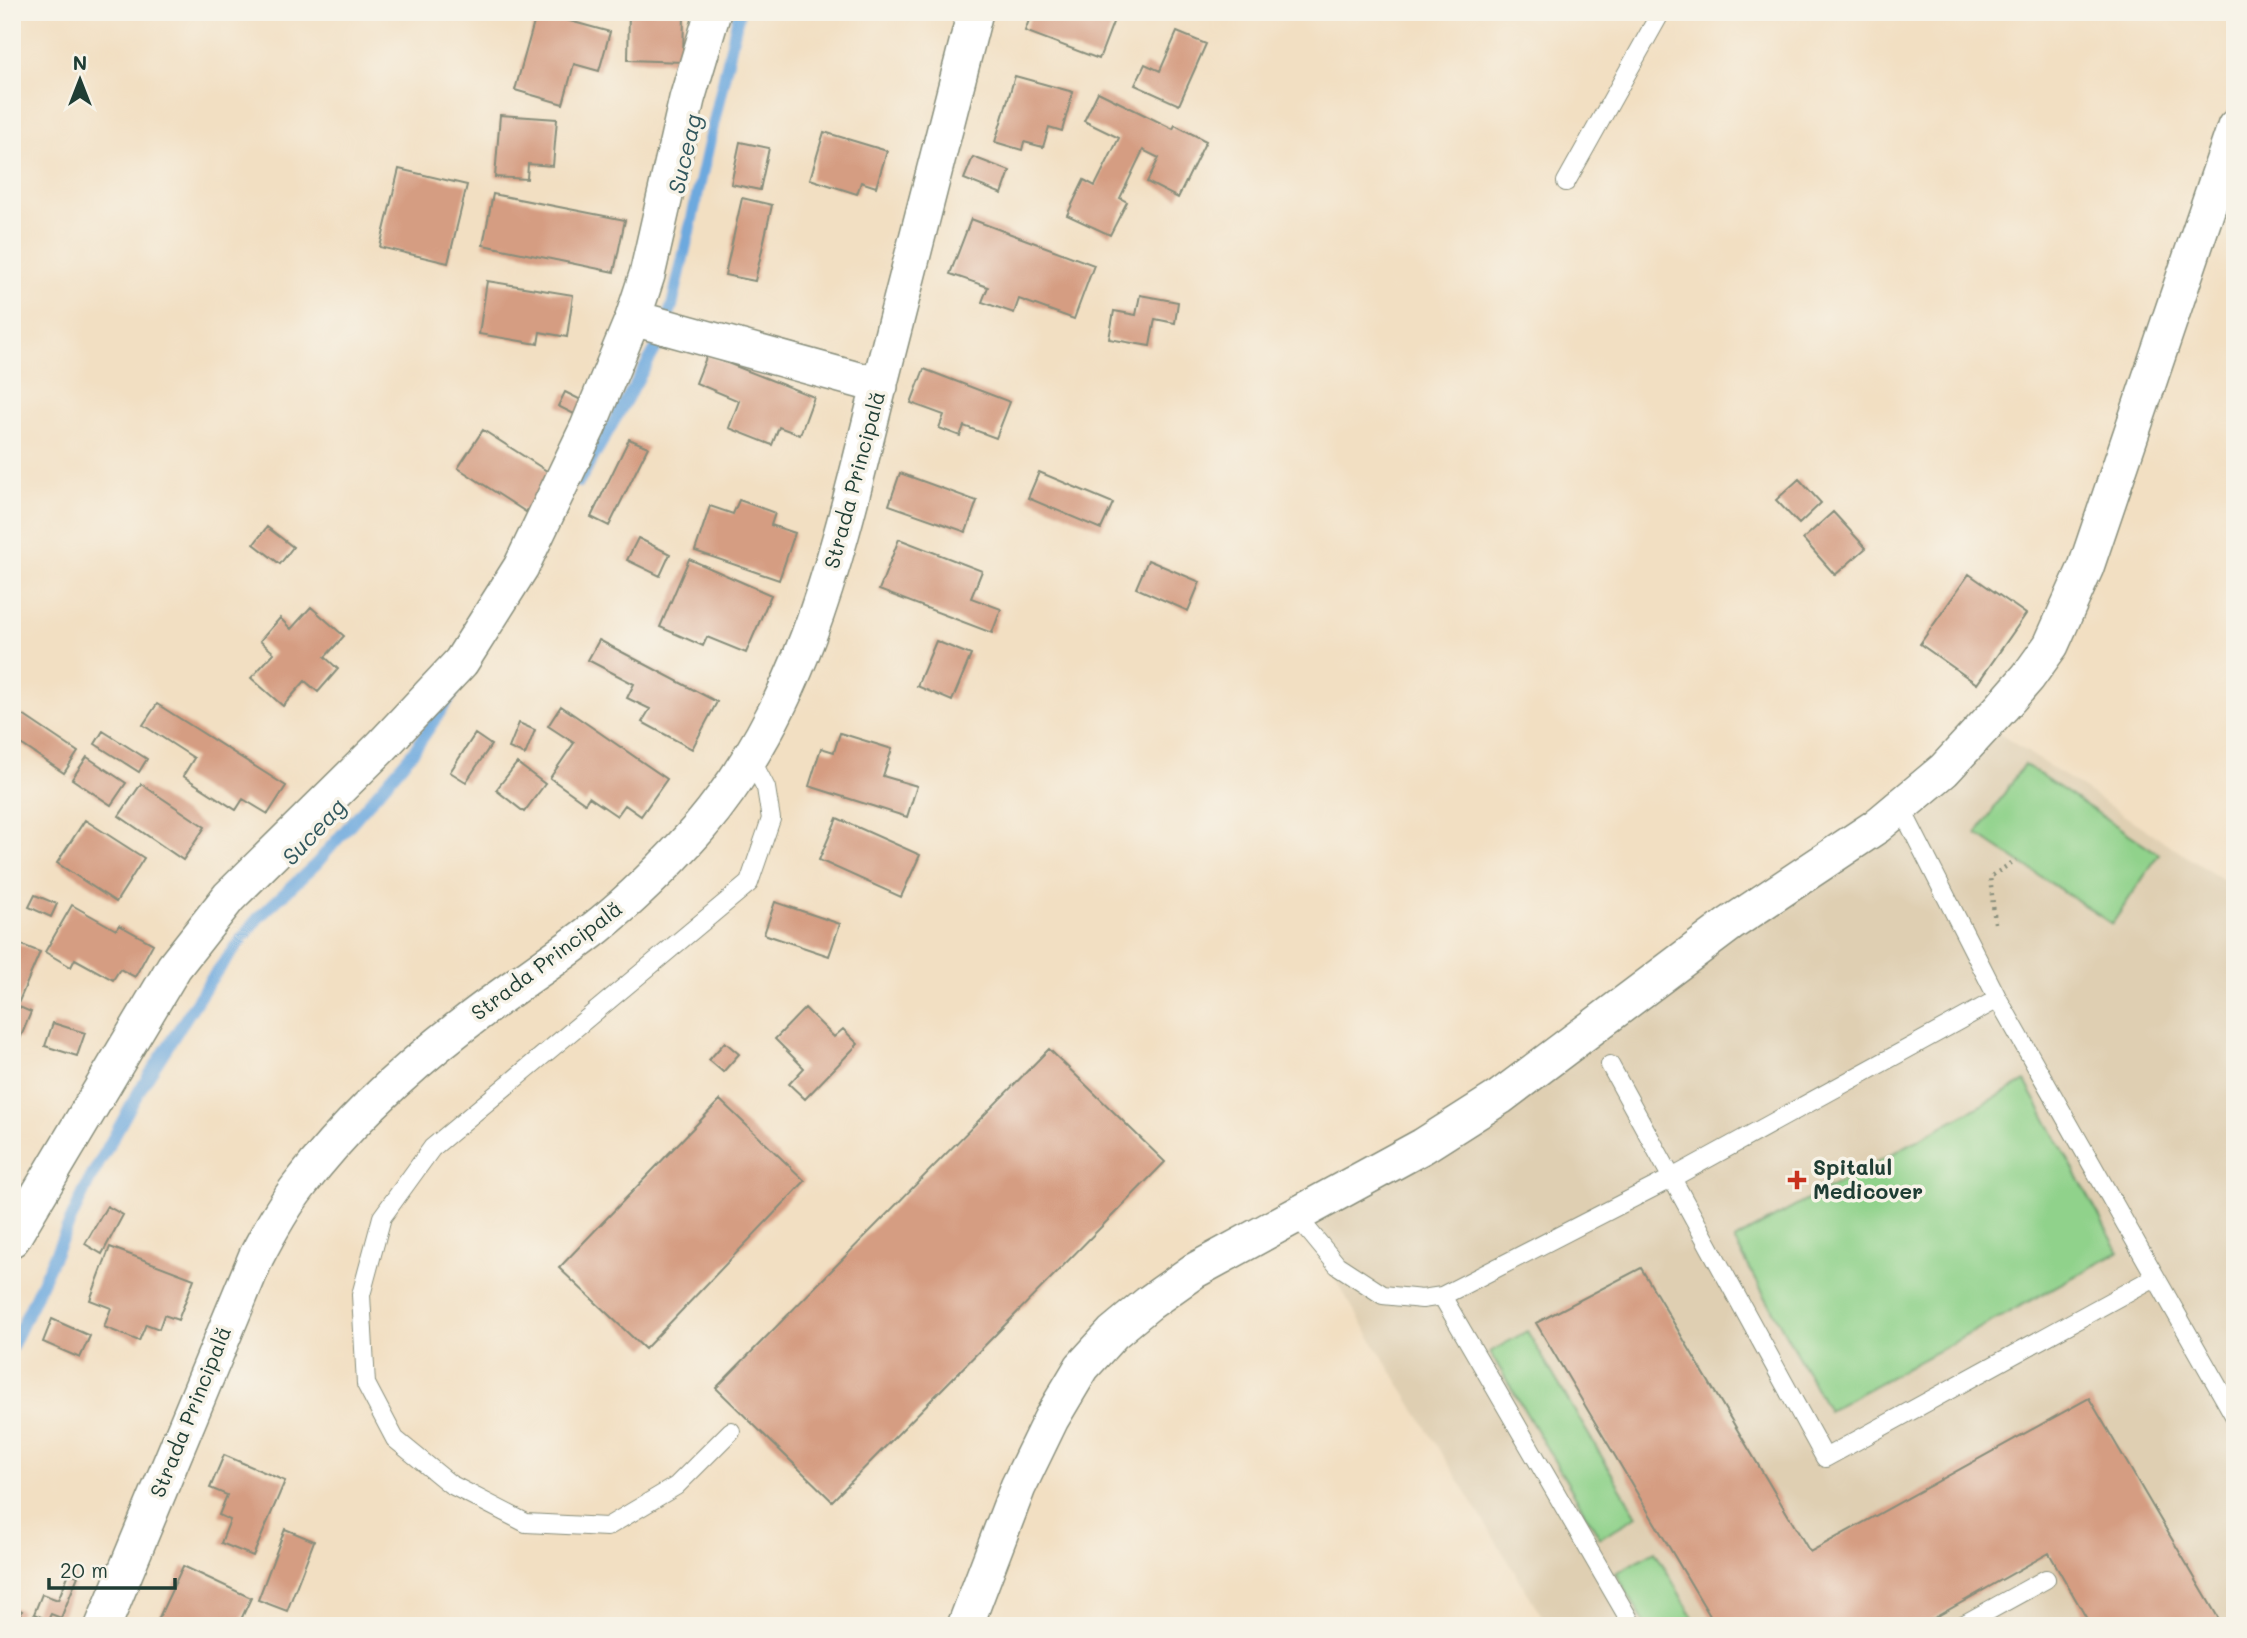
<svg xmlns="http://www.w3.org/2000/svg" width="2247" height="1638" font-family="Mali,sans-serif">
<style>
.built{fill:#dfcfb2}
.green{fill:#90d28b;stroke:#588860;stroke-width:2}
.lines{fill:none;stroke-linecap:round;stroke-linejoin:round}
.stream{stroke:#6da9de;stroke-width:12}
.building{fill:#d59d82}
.service-casing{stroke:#888e7b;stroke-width:20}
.minor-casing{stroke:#888e7b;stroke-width:38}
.path{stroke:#888e7b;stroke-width:4.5;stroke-dasharray:2 5;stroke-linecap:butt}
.service{stroke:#fff;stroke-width:18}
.minor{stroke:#fff;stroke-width:35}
.poi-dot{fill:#c8321e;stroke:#f7f3e8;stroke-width:2.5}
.labels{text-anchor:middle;stroke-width:7;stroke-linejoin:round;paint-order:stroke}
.street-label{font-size:21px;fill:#1f3d34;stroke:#f7f3e8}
.poi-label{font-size:21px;font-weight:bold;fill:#1f3d34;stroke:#f7f3e8;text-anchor:start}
.water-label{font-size:23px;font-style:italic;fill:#32585e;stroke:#f7f3e8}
</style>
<rect width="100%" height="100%" fill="#f7f3e8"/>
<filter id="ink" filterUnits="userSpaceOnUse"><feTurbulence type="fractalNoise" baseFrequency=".0143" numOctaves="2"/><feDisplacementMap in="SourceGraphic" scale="14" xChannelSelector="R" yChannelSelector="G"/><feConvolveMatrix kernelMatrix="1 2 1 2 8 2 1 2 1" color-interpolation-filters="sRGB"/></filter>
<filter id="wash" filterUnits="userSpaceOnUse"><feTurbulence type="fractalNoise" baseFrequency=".00686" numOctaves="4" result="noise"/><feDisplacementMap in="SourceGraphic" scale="28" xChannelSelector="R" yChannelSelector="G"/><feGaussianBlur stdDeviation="1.57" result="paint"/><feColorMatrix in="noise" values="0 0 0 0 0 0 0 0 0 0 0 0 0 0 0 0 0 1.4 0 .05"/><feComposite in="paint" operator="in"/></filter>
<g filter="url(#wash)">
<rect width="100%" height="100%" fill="#f2dfc2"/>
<path class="built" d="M1986,725L2235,888V1626H1548L1295,1214L1423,1146Z"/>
<path class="green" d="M2024,764L2159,854L2112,924L1977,834Z
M2025,1081L2119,1252L1828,1411L1734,1240Z
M1527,1331L1637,1516L1600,1538L1490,1352Z
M1655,1551L1698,1626H1646L1616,1573Z"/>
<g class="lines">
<path class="stream" d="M579,482L656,348L672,306L739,12
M12,1347L88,1183L139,1091L209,982L258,918L316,864L413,752L453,693"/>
</g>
<g id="blocks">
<path class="building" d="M537,12L610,32L599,71L574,64L563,104L515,90Z
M629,12H684L683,62L628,60Z
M1032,12H1117L1099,59L1025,31Z
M1177,32L1206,44L1179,105L1135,85L1145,64L1160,71Z
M1015,76L1073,92L1062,131L1049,127L1043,147L1024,142L1022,150L995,142Z
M1098,92L1173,129L1175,125L1206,141L1178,198L1147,182L1159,158L1143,150L1120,198L1127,202L1110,235L1067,215L1084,180L1095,186L1119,138L1084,121Z
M500,115L557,119L553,166L528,164L527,179L495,177Z
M824,132L887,151L876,187L861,182L857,194L810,179Z
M740,142L769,148L760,190L731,184Z
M973,157L1010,171L1002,194L964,179Z
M399,169L467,185L448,263L380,247Z
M493,194L625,220L614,272L483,245Z
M742,198L772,205L755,281L725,275Z
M971,219L1094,265L1074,319L1019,299L1014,313L982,302L988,287L950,274Z
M487,281L573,295L567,337L540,332L538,344L479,334Z
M1140,295L1178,302L1175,323L1155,319L1150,346L1109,339L1114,311L1136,315Z
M707,355L814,397L800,435L779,427L772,445L729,428L739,401L696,383Z
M924,369L1010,402L996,438L964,426L960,436L939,428L944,415L911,403Z
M565,392L585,402L578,416L558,406Z
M483,430L550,473L526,512L458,468Z
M629,439L648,447L609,526L591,517Z
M1039,472L1113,503L1101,529L1028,498Z
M900,473L977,501L966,532L889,505Z
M1799,479L1821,503L1799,524L1776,500Z
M739,500L775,513L771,525L795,533L779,580L695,551L710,506L733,514Z
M1833,512L1866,548L1835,575L1803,539Z
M267,527L293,547L280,564L254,544Z
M638,538L670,554L660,576L627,560Z
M899,539L982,571L971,598L1001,609L992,633L879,590Z
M689,559L771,595L746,653L707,637L703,646L660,627Z
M1148,560L1200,582L1188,611L1136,588Z
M1969,574L2026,614L1977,684L1920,644Z
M311,607L344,636L325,657L338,669L318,692L305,681L283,706L251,678L274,653L260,641L280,618L291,629Z
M599,640L717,702L692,749L642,722L650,709L627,698L634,684L588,660Z
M936,641L971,655L952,701L917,686Z
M157,704L286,786L268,814L243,799L236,810L183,776L194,758L143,725Z
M561,706L667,779L641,816L625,805L617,816L589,797L585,803L550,778L574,743L548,726Z
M23,715L78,752L64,773L12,738V731Z
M519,723L535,730L525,755L509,748Z
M103,731L147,759L139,772L95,744Z
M840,733L892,749L883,776L917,786L907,817L809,786L821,748L834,752Z
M475,734L491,745L466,782L450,772Z
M87,757L126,783L111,805L72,779Z
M517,763L545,784L524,812L496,790Z
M141,784L205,827L183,860L119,816Z
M837,818L920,855L901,897L819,860Z
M85,820L144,858L116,902L57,863Z
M35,895L57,904L51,917L29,907Z
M775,902L840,924L829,956L764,934Z
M72,905L116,930L119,925L153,944L135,977L120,969L113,980L75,959L71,967L45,952Z
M12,941L40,952L17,1006L31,1012L20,1039L12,1036Z
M805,1008L834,1037L843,1029L858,1044L805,1099L789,1084L804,1068L775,1039Z
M53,1023L85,1033L77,1056L45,1046Z
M725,1042L739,1054L723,1072L709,1060Z
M1049,1049L1165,1162L832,1501L716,1388Z
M720,1100L805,1181L645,1349L559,1268Z
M107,1206L123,1215L102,1254L85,1244Z
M110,1247L194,1279L178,1320L164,1315L159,1329L146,1324L139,1341L104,1327L111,1308L90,1300Z
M1641,1268L1810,1552L2089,1398L2223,1626H2091L2049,1553L1920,1626H1716L1536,1323Z
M52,1319L90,1336L80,1358L43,1342Z
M224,1455L285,1481L253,1556L221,1543L230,1520L219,1515L227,1495L210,1488Z
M285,1529L314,1541L287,1611L258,1600Z
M183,1566L251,1598L238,1626H155Z
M69,1573L78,1576L61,1618L51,1614L48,1620L34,1614L42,1594L58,1600Z
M12,1606L22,1611L14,1626H12Z"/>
</g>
</g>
<g filter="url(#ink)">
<use href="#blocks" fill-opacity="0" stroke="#888e7b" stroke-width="2"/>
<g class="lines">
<defs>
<path id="service" d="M1566,182L1661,12
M1900,806L1998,999
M1610,1065L1825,1458L2155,1277
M1295,1214L1337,1265L1383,1295L1422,1299L1442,1296L1672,1178L1998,999L2235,1417
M1442,1296L1633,1626
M731,1431L676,1486L607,1527L526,1523L450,1484L395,1439L366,1384L361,1295L382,1217L432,1148L749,883L771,819L766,788L751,759
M1961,1626L2046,1579"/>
<path id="minor" d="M633,318L880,386
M12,1239L174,967L229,897L382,746L461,662L521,567L588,427L633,318L647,275L687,99L713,12
M103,1626L256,1257C269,1232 282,1208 299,1186C345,1125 403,1071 464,1024C507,990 554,961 597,927C633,898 668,863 699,828C810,698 841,536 882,375C913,254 944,133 975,12
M965,1626L1018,1487L1051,1419L1082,1367L1113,1333L1149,1303L1194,1271L1423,1146L1500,1097L1730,924L1877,826L1944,770L2002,707L2028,677L2051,645L2086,567L2235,127"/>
</defs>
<use href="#service" class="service-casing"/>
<use href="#minor" class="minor-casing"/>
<path class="path" d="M1995,923L1990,877L2016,860"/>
<use href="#service" class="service"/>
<use href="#minor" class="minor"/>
</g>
</g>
<path class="poi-dot" d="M1793.5 1169.5h7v7h7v7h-7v7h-7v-7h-7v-7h7z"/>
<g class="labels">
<g class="street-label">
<text transform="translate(855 480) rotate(-75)" y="7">Strada Principală</text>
<text transform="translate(547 961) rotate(-37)" y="7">Strada Principală</text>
<text transform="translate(191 1412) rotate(-68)" y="7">Strada Principală</text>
</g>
<g class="poi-label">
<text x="1813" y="1175">Spitalul<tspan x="1813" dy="24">Medicover</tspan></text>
</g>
<g class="water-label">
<text transform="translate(685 154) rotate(-77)" y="8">Suceag</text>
<text transform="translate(314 832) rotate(-47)" y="8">Suceag</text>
</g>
</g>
<rect width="2247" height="1638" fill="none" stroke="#f7f3e8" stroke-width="42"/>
<g transform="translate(80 80)" stroke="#f7f3e8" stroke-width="5" paint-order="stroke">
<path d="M0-5L12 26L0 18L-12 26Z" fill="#1f3d34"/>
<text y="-10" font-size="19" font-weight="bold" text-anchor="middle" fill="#1f3d34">N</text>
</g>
<path d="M49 1578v10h126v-10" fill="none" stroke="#1f3d34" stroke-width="3.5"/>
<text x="60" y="1578" font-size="21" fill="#1f3d34" stroke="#f7f3e8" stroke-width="5" paint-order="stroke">20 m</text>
</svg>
